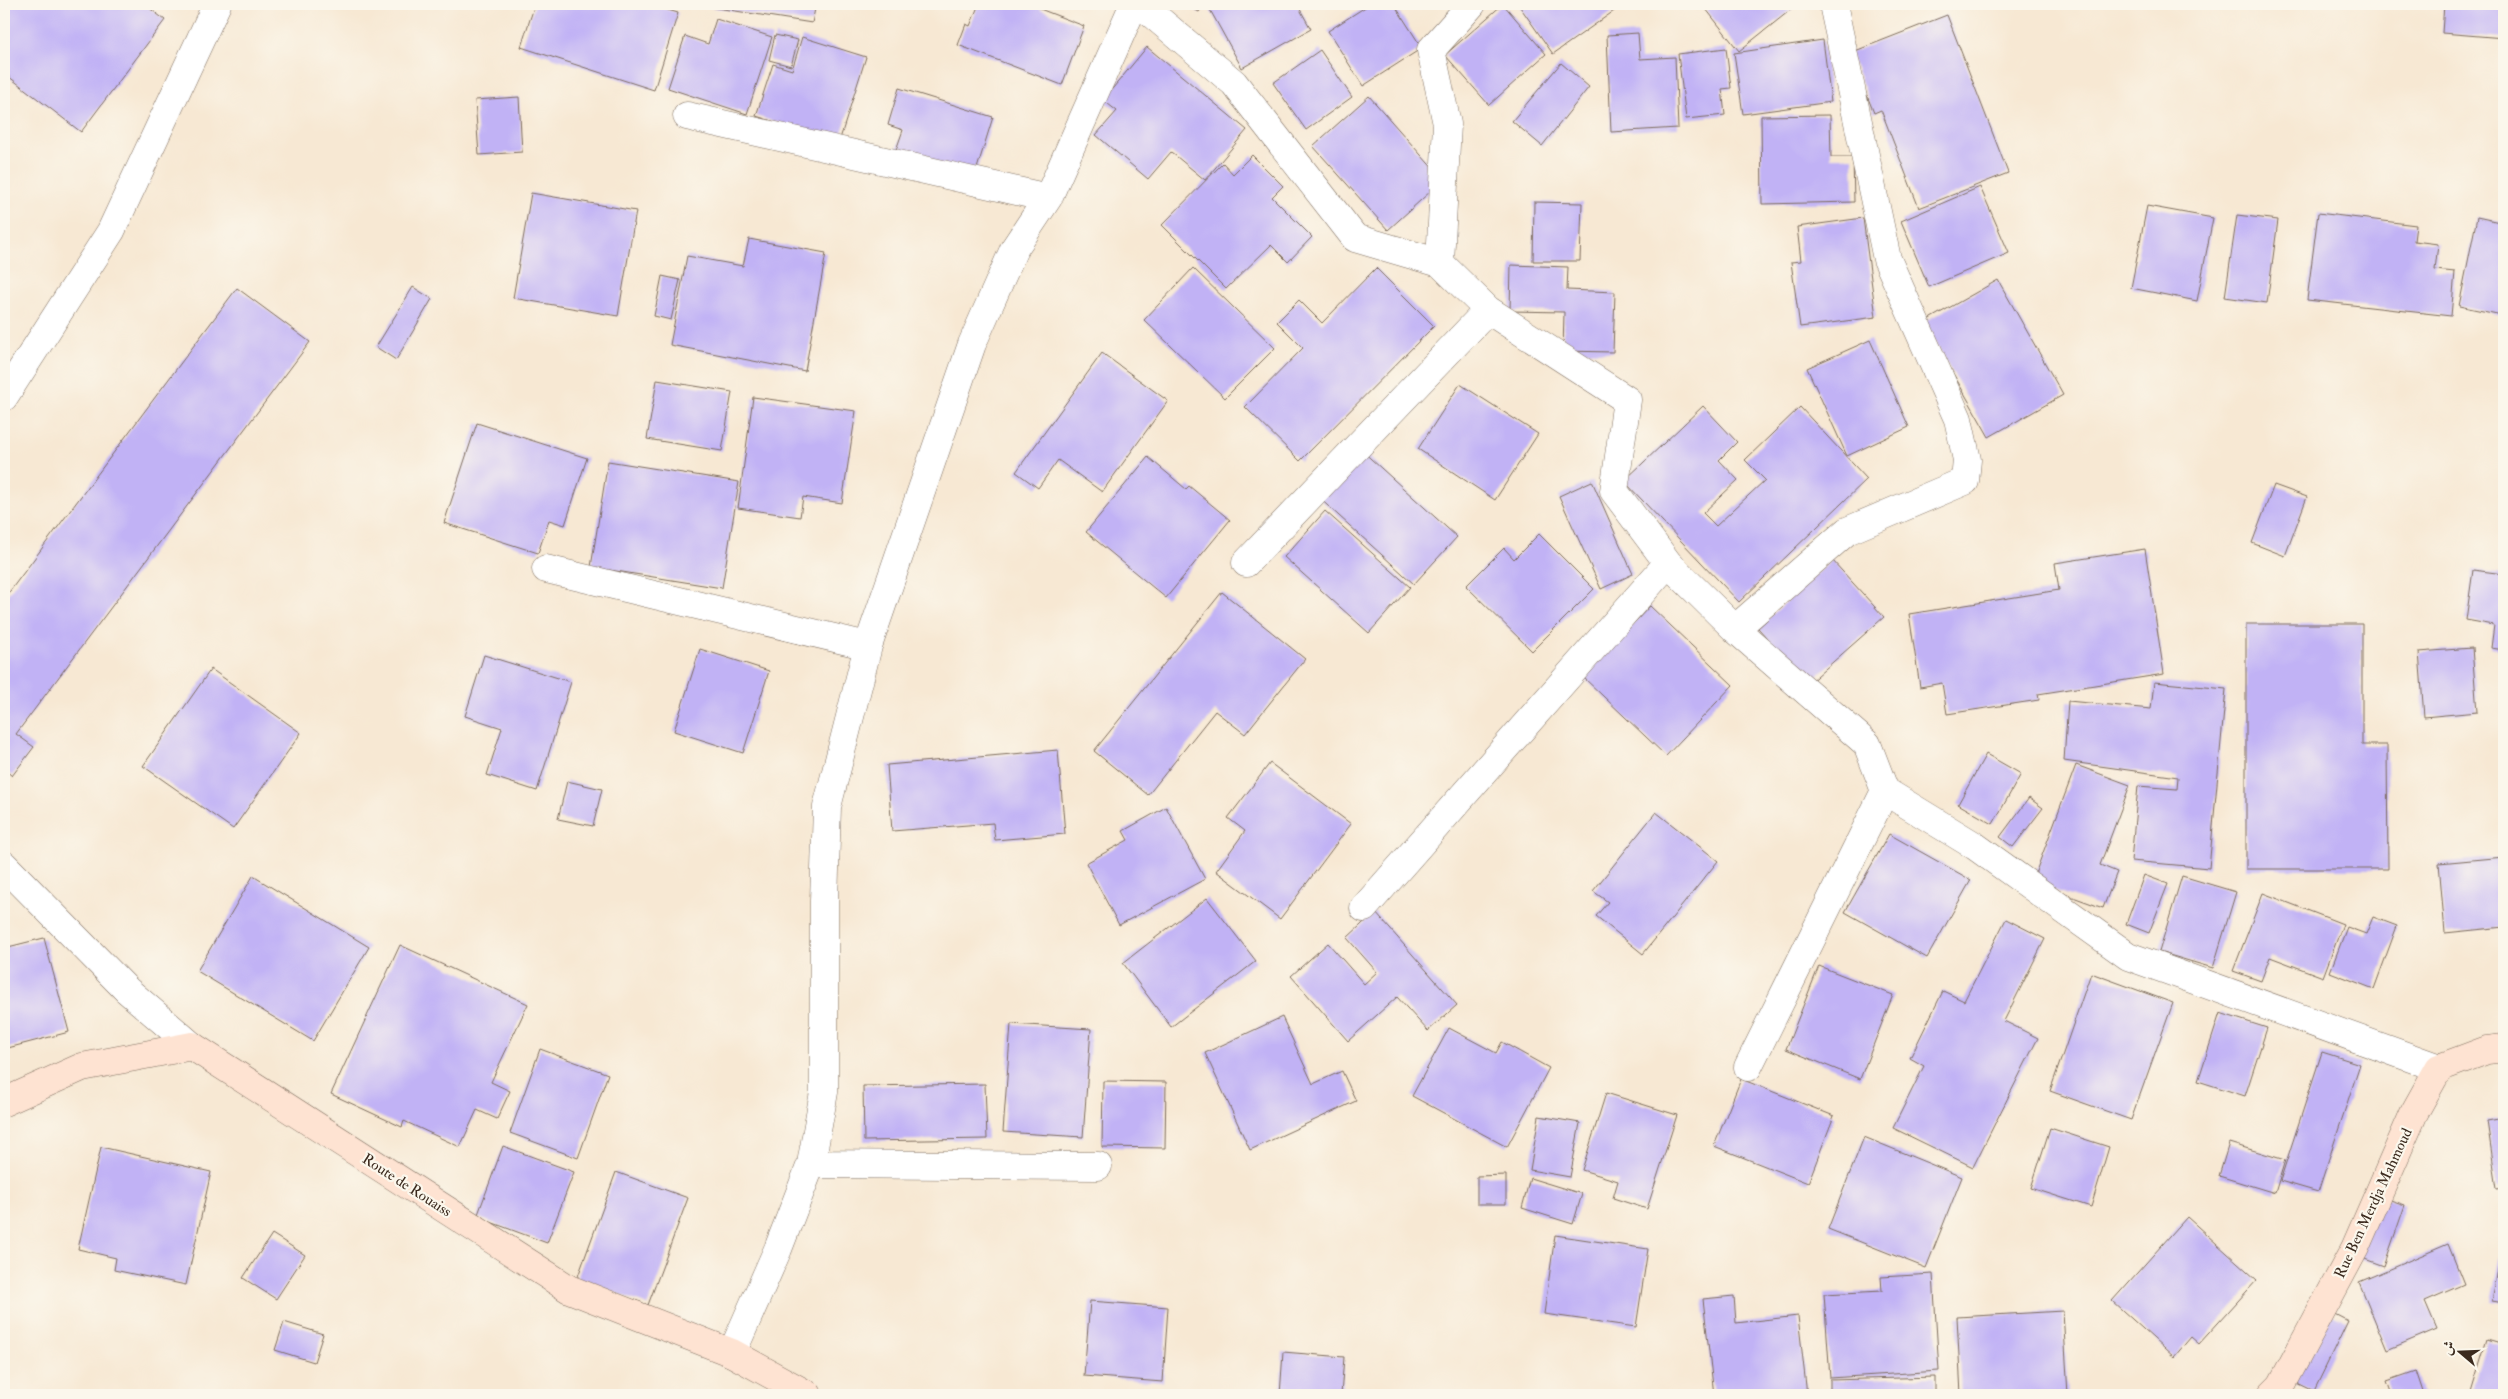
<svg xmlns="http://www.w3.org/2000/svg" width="2508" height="1399" font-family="'IM FELL Double Pica',Amiri,serif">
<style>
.building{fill:#c1b2f5}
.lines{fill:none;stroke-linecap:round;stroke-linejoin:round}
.street-casing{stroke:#7d6c5d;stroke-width:29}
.secondary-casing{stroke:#7d6c5d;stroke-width:29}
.street{stroke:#fff;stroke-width:28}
.secondary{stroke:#fee3d2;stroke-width:28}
.labels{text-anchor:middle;stroke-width:4.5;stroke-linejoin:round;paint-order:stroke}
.street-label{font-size:15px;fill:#3b2a1e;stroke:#fbf7ec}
</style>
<rect width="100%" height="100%" fill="#fbf7ec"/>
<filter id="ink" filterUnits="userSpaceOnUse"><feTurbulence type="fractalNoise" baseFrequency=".02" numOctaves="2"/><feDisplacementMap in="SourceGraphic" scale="10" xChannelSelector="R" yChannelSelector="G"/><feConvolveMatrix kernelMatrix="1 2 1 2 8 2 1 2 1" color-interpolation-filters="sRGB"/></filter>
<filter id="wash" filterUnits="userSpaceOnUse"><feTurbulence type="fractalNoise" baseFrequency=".0096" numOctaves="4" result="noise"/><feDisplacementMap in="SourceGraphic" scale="20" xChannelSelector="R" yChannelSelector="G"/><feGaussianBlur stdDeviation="1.12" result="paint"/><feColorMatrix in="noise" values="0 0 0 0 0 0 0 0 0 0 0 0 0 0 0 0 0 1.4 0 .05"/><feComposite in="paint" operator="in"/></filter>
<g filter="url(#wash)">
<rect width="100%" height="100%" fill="#f7e8d3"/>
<g id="blocks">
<path class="building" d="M4,4H144L165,20L81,132L4,73Z
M535,4H648L678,13L654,90L521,47Z
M691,4H816L812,23Z
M979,4H1042L1040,9L1084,26L1062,85L958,45L966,24L970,26Z
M1185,4H1204L1199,12Z
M1217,4H1297L1311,29L1242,68L1209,8Z
M1370,4H1394L1422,48L1363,86L1328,31Z
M1503,4L1546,54L1489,105L1445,55Z
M1518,4H1624L1553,54Z
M1702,4H1798L1739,51Z
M2444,4H2504V38L2442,33Z
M1947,15L2008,173L1919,208L1881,110L1874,113L1850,53Z
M716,19L772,37L747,114L668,88L685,36L708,44Z
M1638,33L1640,59L1675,57L1678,128L1611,132L1607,35Z
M775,35L798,40L791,66L769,60Z
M802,37L866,57L839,142L756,116L773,64L792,70Z
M1823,40L1831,102L1743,114L1734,53Z
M1147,47L1247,130L1205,180L1171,152L1148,179L1096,135L1117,111L1103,100Z
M1726,48L1731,88L1722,89L1725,115L1686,119L1678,54Z
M1320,50L1352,97L1306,130L1273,83Z
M1561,63L1589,87L1542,146L1512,121Z
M899,88L993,117L975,175L896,150L903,130L888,125Z
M1369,96L1443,180L1388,230L1313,146Z
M519,97L522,152L479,155L475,100Z
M1830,115L1831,157H1853L1854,202L1762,204L1761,116Z
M1252,155L1283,186L1272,197L1312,237L1288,262L1271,245L1226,289L1162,225L1223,163L1233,174Z
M1980,187L2009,253L1929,287L1901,221Z
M531,193L636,211L618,316L513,298Z
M1534,202L1582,203L1580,261H1533Z
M2147,206L2213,218L2197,301L2131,288Z
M2318,213L2416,225L2414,241L2438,244L2435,270L2455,272L2451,316L2307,300Z
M2237,215L2278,220L2267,303L2225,297Z
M2477,217L2504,223V305L2502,315L2459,306Z
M1863,218L1876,317L1800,327L1791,262L1801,261L1797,227Z
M749,239L826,253L805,371L670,345L687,256L743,266Z
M1511,265L1568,267L1567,290L1615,292L1613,352L1563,351L1564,312L1510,311Z
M1193,268L1275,348L1225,398L1144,320Z
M1376,268L1434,326L1300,461L1245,407L1303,348L1277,322L1299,300L1322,323Z
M662,276L680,280L671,320L654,316Z
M1998,280L2063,395L1989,437L1924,322Z
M413,287L432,299L396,360L376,347Z
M237,288L310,342L16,734L34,747L12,776L4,769V599Z
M1870,340L1909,427L1847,456L1807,368Z
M1102,353L1168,401L1102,492L1058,460L1038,488L1016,472Z
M657,380L732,392L722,451L647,439Z
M1460,384L1538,434L1495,500L1418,449Z
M753,397L856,411L842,503L803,497L800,517L738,508Z
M1703,406L1737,442L1719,460L1738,480L1703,513L1716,526L1765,480L1745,460L1800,407L1867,479L1739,602L1624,481Z
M477,423L587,458L565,525L549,520L538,553L444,523Z
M1360,449L1457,537L1414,584L1317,496Z
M1148,457L1186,489L1189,486L1230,520L1166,598L1086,532Z
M608,461L739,482L722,588L591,567Z
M2503,475H2504V501L2500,500Z
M1592,481L1633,574L1601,589L1559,496Z
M2274,485L2307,497L2285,556L2252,543Z
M1325,511L1410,587L1369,633L1284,557Z
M1539,534L1594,589L1532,651L1466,586L1504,548L1514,559Z
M2145,549L2164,674L2038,694L2039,700L1947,714L1942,683L1920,687L1909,614L2059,590L2055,563Z
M1832,560L1884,617L1808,684L1758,628Z
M2473,570L2504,574V650L2491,648L2494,625L2466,620Z
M1222,592L1305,659L1245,734L1215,711L1148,795L1094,751Z
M1650,606L1733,685L1666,756L1583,677Z
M2246,624H2362V745H2387L2388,869H2246Z
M2472,648L2477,712L2424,717L2419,652Z
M700,649L769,671L743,753L674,731Z
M484,655L571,682L537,791L487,775L502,728L465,716Z
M211,669L301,733L233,829L143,766Z
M2154,682L2226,689L2209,868L2131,861L2138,786L2177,789L2178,777L2064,761L2068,701L2151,709Z
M1058,750L1065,834L995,840L993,823L892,831L887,765Z
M1986,754L2021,774L1993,824L1958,804Z
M1270,763L1351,824L1280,919L1216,871L1245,831L1228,818Z
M2076,765L2130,785L2100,865L2117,872L2103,908L2032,882Z
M567,781L602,789L593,826L558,819Z
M2029,798L2043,808L2013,847L2000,837Z
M1166,807L1205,879L1119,925L1086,863L1128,840L1123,831Z
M1656,812L1718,861L1643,954L1596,916L1608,902L1593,891Z
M1889,834L1971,880L1927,958L1845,912Z
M2504,857V927L2445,933L2439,863Z
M2144,875L2168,884L2149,933L2126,924Z
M253,876L369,947L313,1041L197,971Z
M2182,876L2236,892L2213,968L2159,952Z
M2263,893L2343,924L2323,977L2270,957L2261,981L2233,971Z
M1207,898L1256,961L1171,1027L1123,963Z
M1375,912L1457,1005L1428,1031L1397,997L1348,1041L1291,976L1328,943L1364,984L1377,972L1347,938Z
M2373,917L2397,926L2374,989L2330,972L2347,927L2366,934Z
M2006,919L2045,939L2004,1021L2038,1038L1973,1167L1893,1128L1924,1066L1910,1058L1943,991L1964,1001Z
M44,938L69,1032L4,1049V948Z
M400,945L528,1004L491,1082L510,1091L497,1119L477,1110L460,1147L404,1121L402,1127L331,1094Z
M1819,966L1893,995L1860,1079L1786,1049Z
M2091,973L2173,1003L2131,1120L2050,1091Z
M2220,1013L2267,1028L2245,1096L2198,1081Z
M1282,1017L1313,1084L1342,1071L1356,1101L1250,1150L1205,1053Z
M1011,1024L1091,1029L1083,1137L1003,1132Z
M1449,1028L1496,1053L1502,1042L1549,1068L1507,1147L1412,1096Z
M540,1049L608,1074L578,1158L510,1133Z
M2322,1052L2360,1064L2318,1192L2280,1181Z
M1741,1079L1834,1116L1808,1183L1714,1146Z
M1103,1081L1166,1082L1165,1148L1102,1147Z
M985,1084L987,1139L864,1141L863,1086Z
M1606,1093L1677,1115L1647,1209L1613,1198L1618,1181L1582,1170Z
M1539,1116L1580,1123L1570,1177L1530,1170Z
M2504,1118V1188L2497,1189L2487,1121Z
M2050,1128L2109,1147L2091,1207L2031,1188Z
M1864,1137L1962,1177L1926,1268L1828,1229Z
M2229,1143L2285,1160L2275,1193L2219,1176Z
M503,1146L574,1172L547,1243L477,1217Z
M101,1147L211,1172L186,1285L114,1270L116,1258L78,1249Z
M616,1172L688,1198L648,1305L577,1279Z
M1506,1175V1204H1477V1176Z
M1530,1178L1582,1194L1573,1224L1522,1208Z
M2370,1193L2405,1205L2384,1266L2348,1253Z
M2187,1217L2257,1280L2199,1344L2191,1337L2174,1357L2112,1301Z
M272,1234L305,1255L276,1299L243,1278Z
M1555,1235L1648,1249L1636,1327L1544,1314Z
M2448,1244L2464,1284L2425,1301L2437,1329L2387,1350L2359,1282Z
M2503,1244H2504V1303L2492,1301Z
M1933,1274L1939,1371L1830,1378L1824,1294L1882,1291L1881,1277Z
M1734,1296L1736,1323L1798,1316L1807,1395H1714L1703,1299Z
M1090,1301L1168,1307L1163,1382L1084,1376Z
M2319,1306L2348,1321L2314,1391L2285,1377Z
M2063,1311L2068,1395H1961L1957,1317Z
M284,1322L323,1334L314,1362L275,1350Z
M2487,1339L2504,1344V1395H2470Z
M1283,1352L1344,1357L1341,1395H1280Z
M2416,1371L2424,1395H2392L2387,1381Z
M1935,1377V1395H1830V1380Z"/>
</g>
</g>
<g filter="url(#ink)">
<use href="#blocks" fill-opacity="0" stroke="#7d6c5d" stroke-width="1"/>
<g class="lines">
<defs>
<path id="street" d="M1140,4L1234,83L1355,238L1440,263L1488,310L1627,400L1614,491L1668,563L1735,629L1867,744L1885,791L1975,846L2128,956L2439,1068
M687,116L1048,198
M1440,263L1447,124L1431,50L1472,4
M4,397L111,231L217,4
M1246,563L1488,310
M546,569L868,646
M1735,629L1847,531L1965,481L1967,460L1958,419L1887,259L1833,4
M4,865L127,990L192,1046
M1364,908L1668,563
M1748,1067L1885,791
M811,1164L1098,1166
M732,1353L778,1249L811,1164L824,1092V901L827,807L868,646L972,344L1014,249L1048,198L1134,4"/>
<path id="secondary" d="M4,1102L82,1067L192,1046L569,1289L732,1353L808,1395
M2272,1395L2281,1386L2355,1248L2414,1113L2439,1068L2487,1050L2504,1048"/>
</defs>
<use href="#street" class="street-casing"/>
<use href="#secondary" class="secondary-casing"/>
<use href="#street" class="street"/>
<use href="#secondary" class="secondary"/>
</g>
</g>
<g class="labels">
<g class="street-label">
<text transform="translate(407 1185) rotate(33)" y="5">Route de Rouaiss</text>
<text transform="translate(2373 1203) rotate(-65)" y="5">Rue Ben Merdja Mahmoud</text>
</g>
</g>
<rect width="2508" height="1399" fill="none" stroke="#fbf7ec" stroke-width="20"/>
<g transform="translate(2460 1352) rotate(289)" stroke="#fbf7ec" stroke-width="4" paint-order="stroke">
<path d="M0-4L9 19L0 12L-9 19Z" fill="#3b2a1e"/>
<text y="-8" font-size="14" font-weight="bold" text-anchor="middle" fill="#3b2a1e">ش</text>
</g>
</svg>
